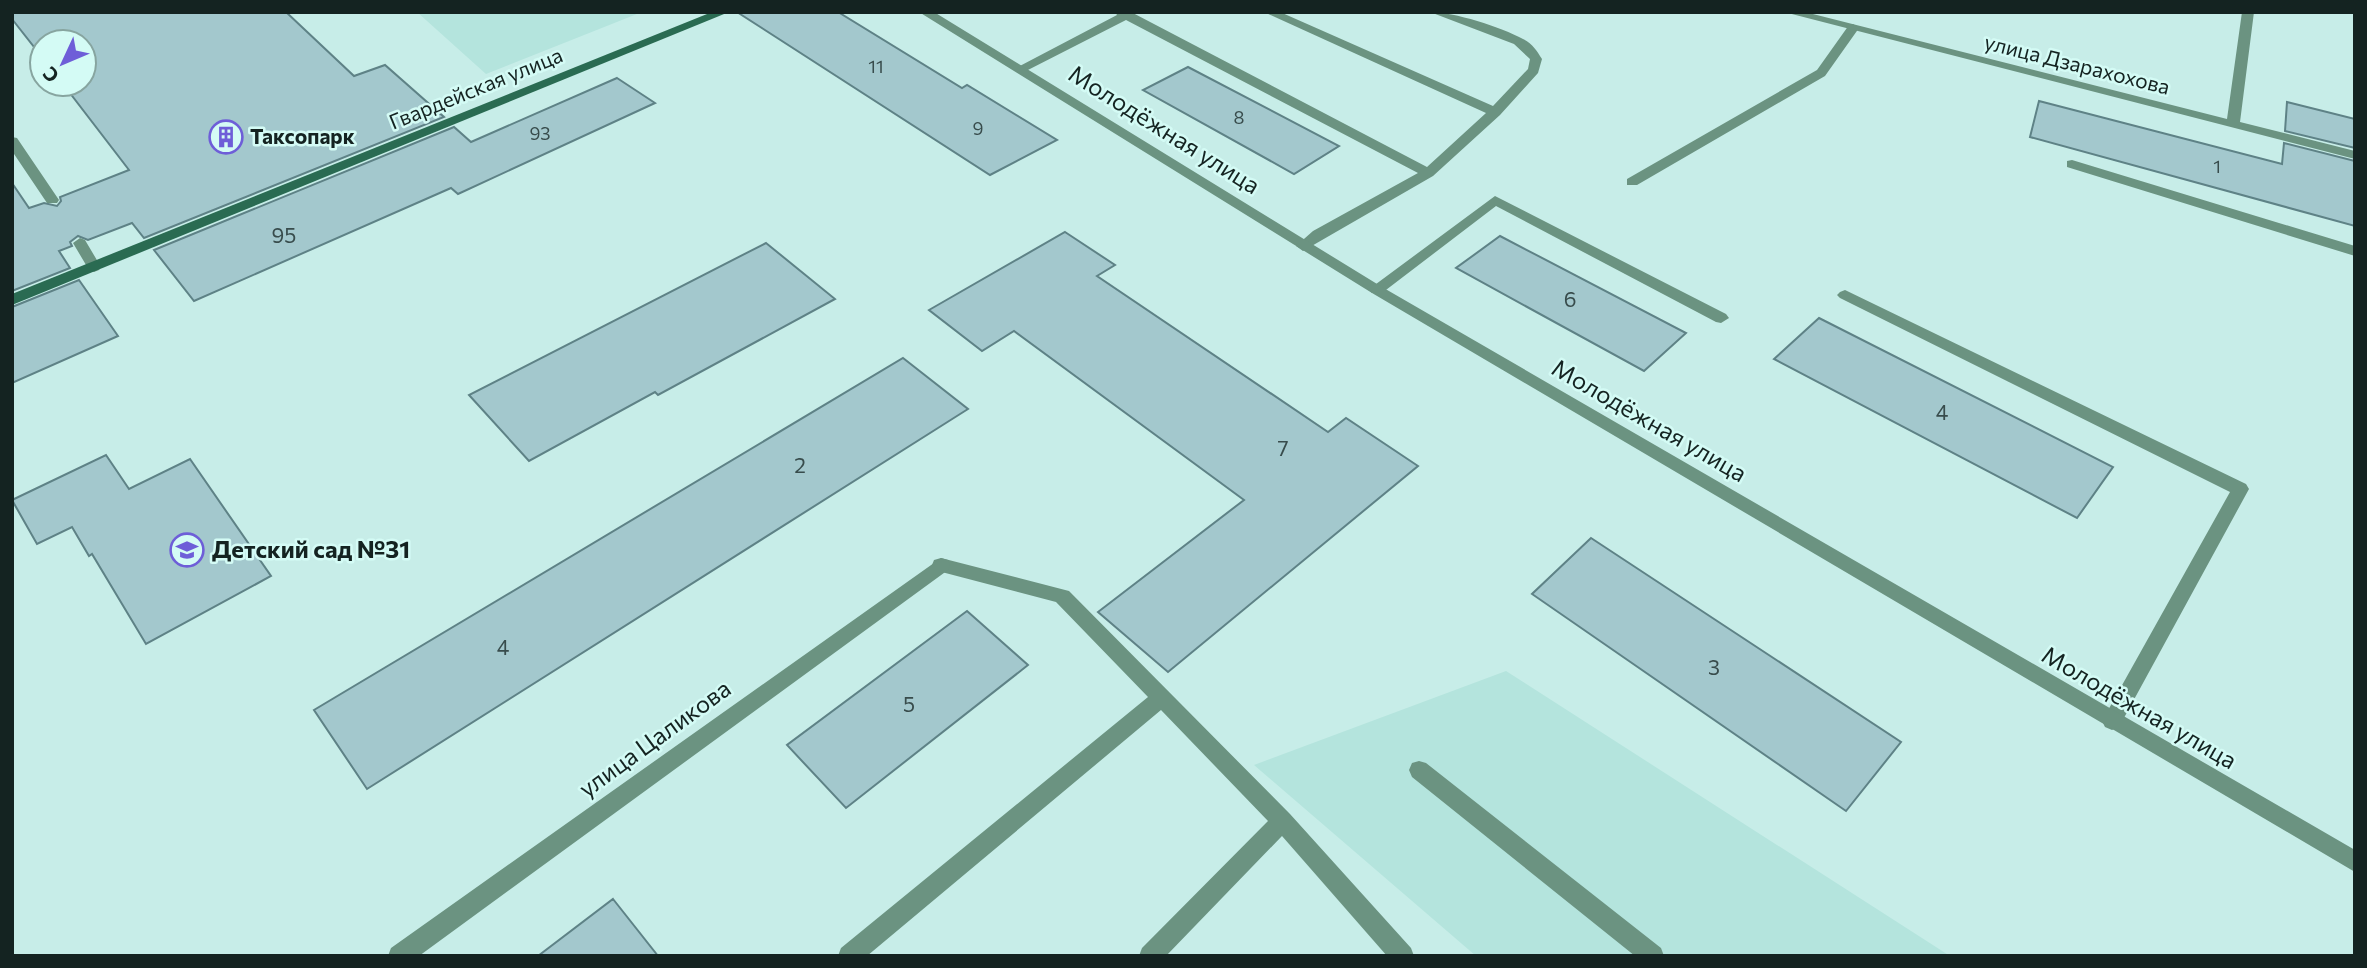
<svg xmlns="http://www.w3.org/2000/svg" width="2367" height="968" font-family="Commissioner,sans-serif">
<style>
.built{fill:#b4e4dd}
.building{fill:#a3c8cd;stroke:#5e8286;stroke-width:2}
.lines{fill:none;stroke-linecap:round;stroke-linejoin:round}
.lane{fill:#6b9381;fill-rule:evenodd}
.street{fill:#6b9381;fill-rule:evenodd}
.secondary{fill:#2a6b52;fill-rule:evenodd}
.labels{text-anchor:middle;stroke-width:5;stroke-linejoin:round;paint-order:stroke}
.far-number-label{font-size:18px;fill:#384c4c}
.far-street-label{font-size:21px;fill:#142321;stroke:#d4fbf5}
.far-poi-label{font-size:21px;font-weight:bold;fill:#142321;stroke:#d4fbf5;text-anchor:start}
.number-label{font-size:21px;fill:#384c4c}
.street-label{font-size:24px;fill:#142321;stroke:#d4fbf5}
.poi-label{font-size:24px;font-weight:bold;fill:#142321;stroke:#d4fbf5;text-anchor:start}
</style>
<rect width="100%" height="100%" fill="#c7ede8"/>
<path class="built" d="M417,12H642L486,74Z
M1506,671L1950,956H1476L1254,765Z"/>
<path class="building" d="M12,12H286L354,76L385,65L444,117L144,238L132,223L88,240L78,236L70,242L72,246L59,251L70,268L12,291V183L29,208L44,203L57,206L61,201L60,197L129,170L63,84H84V42H42V57L12,19Z
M737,12H838L962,88L967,85L1057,140L990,175Z
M1188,67L1339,146L1294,174L1143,90Z
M617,78L655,103L458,194L451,188L194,301L154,250L454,127L471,142Z
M2039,101L2282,164L2284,143L2355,161V226L2030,137Z
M2287,102L2355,119V148L2285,131Z
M1065,232L1115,265L1097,276L1328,432L1346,418L1418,466L1168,672L1098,612L1244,500L1014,331L982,351L929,310Z
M1500,236L1686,333L1644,371L1456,268Z
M766,243L835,299L658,395L655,392L529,461L469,395Z
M79,280L118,336L12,383V307Z
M1819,318L2113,467L2077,518L1774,359Z
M903,358L968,409L367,789L314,710Z
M106,455L129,489L190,459L271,576L146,644L92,554L89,556L72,527L37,544L12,500Z
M1591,538L1901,742L1846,811L1532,594Z
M967,611L1028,665L846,808L787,745Z
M613,899L658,956H538Z"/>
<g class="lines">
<path class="lane" d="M1115,12H1131L1427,167L1486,113L1264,12H1280L1493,106L1528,69L1530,59L1514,44L1430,12C1454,12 1501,27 1523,39C1532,43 1537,51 1542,59L1538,73L1500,115L1433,176L1303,251L1296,246L1313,231L1418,173L1126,20L1024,72L1020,73L1014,69L1117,15Z
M1853,24L1859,28L1825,76L1637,185H1627V179L1817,70L1849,25Z
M12,137L17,138L59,200L57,203H47L45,200L12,151Z
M2072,160L2355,246V256L2067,167V161Z
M1495,196L1726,314L1729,318L1721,323L1716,322L1496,206L1382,293H1372L1369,290L1372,287Z
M80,238L85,240L101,267L99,270L94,272L89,270L73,243Z
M1845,290L2246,484L2249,489L2119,727L2112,730L2105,727L2102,721L2230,492L1840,298L1837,295L1840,292Z
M941,558L1069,591L1290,814L1411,948L1414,956H1387L1282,836L1166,956H1139L1142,948L1268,821L1161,710L867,956H838L841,948L1148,697L1056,602L934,570L932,565L934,560Z
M1419,761L1426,763L1661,948L1664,956H1635L1412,777L1409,770L1412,763Z"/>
<path class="street" d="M919,12H934L1382,287L2355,850V872L1372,293Z
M1784,12H1805L2227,119L2242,12H2254L2240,122L2355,151V159Z
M941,558L948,560L950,565L948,570L419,956H388L391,948Z"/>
<path class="secondary" d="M712,12H729L12,305V294Z"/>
</g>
<defs>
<symbol id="building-ring" viewBox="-11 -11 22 22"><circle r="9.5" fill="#d4fbf5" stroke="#6e5ed8" stroke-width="1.5"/><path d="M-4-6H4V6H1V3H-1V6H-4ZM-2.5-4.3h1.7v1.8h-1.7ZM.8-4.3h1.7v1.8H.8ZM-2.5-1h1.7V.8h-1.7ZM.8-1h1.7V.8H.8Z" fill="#6e5ed8"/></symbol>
<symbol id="school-ring" viewBox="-11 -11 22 22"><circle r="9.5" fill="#d4fbf5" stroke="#6e5ed8" stroke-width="1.5"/><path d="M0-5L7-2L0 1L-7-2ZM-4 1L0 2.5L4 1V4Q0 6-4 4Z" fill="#6e5ed8"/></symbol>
</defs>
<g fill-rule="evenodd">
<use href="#building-ring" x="207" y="118" width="38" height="38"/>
<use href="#school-ring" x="168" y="531" width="38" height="38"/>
</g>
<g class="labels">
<g class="far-number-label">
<text x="876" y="73">11</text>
<text x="1239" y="124">8</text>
<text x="978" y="135">9</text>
<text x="540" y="140">93</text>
<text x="2217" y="173">1</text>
</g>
<g class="far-street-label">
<text transform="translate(2077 65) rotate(14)" y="7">улица Дзарахохова</text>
<text transform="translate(476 89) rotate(-22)" y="7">Гвардейская улица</text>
</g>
<g class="far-poi-label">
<text x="250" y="144">Таксопарк</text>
</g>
<g class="number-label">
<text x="284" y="243">95</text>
<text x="1570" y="307">6</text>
<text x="1942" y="420">4</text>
<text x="1283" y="456">7</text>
<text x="800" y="473">2</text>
<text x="503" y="655">4</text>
<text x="1714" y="675">3</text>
<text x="909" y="712">5</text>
</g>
<g class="street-label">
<text transform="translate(1164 130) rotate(32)" y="8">Молодёжная улица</text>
<text transform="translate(1649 421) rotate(30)" y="8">Молодёжная улица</text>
<text transform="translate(2139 708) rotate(30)" y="8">Молодёжная улица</text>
<text transform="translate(655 739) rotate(-36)" y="8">улица Цаликова</text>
</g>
<g class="poi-label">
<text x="212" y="558">Детский сад №31</text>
</g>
</g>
<rect width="2367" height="968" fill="none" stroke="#142321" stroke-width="28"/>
<g transform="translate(63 63) rotate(226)"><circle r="33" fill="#d4fbf5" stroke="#87a5a0" stroke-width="2"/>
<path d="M0-5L12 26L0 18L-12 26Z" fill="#6e5ed8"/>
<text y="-10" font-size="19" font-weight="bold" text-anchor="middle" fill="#142321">С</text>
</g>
</svg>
